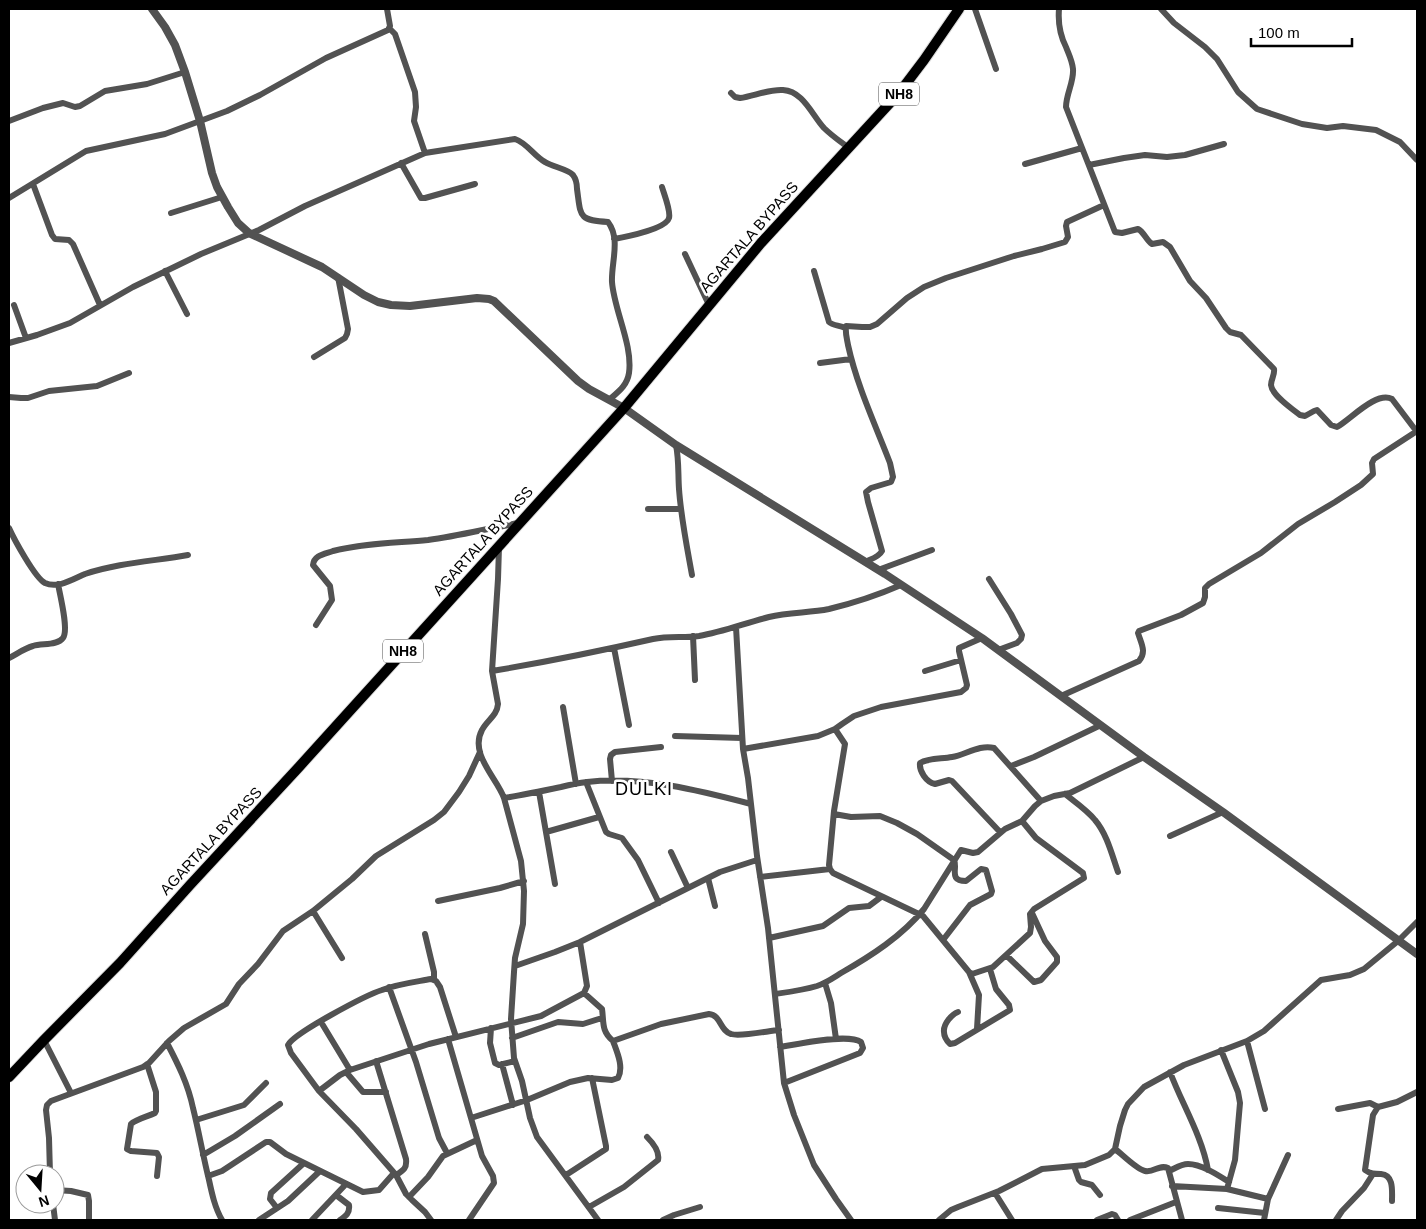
<svg xmlns="http://www.w3.org/2000/svg" width="1426" height="1229" font-family="Helvetica,sans-serif">
<style>
.lines{fill:none;stroke-linecap:round;stroke-linejoin:round}
.trunk-casing{stroke:#dbdbdb;stroke-width:12}
.minor{stroke:#525252;stroke-width:6}
.tertiary{stroke:#525252;stroke-width:8}
.trunk{stroke:#000;stroke-width:10}
.labels{text-anchor:middle;stroke-width:5;stroke-linejoin:round;paint-order:stroke}
.shield{fill:#fff;stroke:#4c4c4c;stroke-width:1}
.shield-label{font-size:14px;font-weight:bold;fill:#000}
.street-label{font-size:15px;fill:#000;stroke:#fff}
.quarter-label{font-size:18px;letter-spacing:1px;fill:#000;stroke:#fff}
</style>
<rect width="100%" height="100%" fill="#fff"/>
<g class="lines">
<defs>
<path id="trunk" d="M9,1077L44,1040L120,963L190,885L299,767L624,408L761,243L899,93L924,60L959,9"/>
</defs>
<use href="#trunk" class="trunk-casing"/>
<path class="minor" d="M975,9L996,69
M1059,9C1058,21 1060,35 1066,47C1069,55 1072,60 1073,69C1074,82 1066,94 1066,107L1115,232L1122,233L1138,229C1144,232 1146,240 1152,244L1163,242L1170,247L1190,281L1206,298L1226,328L1230,332L1241,335L1274,369C1275,375 1271,379 1271,385C1272,395 1292,409 1300,415L1305,416L1314,411L1317,410L1331,425L1337,427C1351,419 1376,391 1392,399L1417,432
M1161,9L1174,23L1205,47L1217,59L1238,92L1257,109L1302,124L1327,128L1343,126L1376,130L1400,142L1417,160
M389,28L395,34L415,92L416,107L414,121L425,153
M731,93L735,97L740,98C754,96 769,89 783,90C803,91 812,115 824,128C832,136 841,142 849,148
M9,121L43,108L63,103L75,107L80,106L105,91L147,84L185,72
M401,163L421,198H425L475,184
M1025,164L1082,148
M1089,165L1124,158L1145,155L1167,157L1185,155L1224,144
M33,184L52,235L55,239L69,240L73,244L100,305
M9,198L86,151L165,134L227,111L260,95L326,58L388,30L390,26L387,9
M171,213L222,197
M614,239C625,237 666,229 669,218C671,211 664,194 662,187
M685,254L709,305
M165,271L187,314
M814,271L829,322C833,326 840,325 845,328
M14,305L26,338
M9,343L37,335L70,323L133,287L201,254L259,230L305,206L425,153L515,139C527,143 534,156 545,162C553,167 568,169 573,175C576,179 577,184 577,189C581,217 578,220 608,222C621,239 611,263 612,282C614,310 633,345 629,373C627,386 618,392 609,400
M314,357L345,338L347,334L348,329L338,277
M820,363L851,359
M9,397L21,398H28L49,391L97,386L129,373
M676,445C679,460 678,474 679,489C681,518 687,547 692,575
M648,509H681
M9,528C14,539 35,578 45,583C58,589 73,579 85,574C118,563 154,561 188,555
M499,547L498,579L492,671L498,704C497,716 487,720 482,730C469,754 497,778 504,798L521,861L524,891L523,924L515,958L514,972L511,1019L514,1058L522,1081L530,1118L537,1137L598,1220
M865,562C871,559 879,557 882,551L868,502L866,492L871,488L891,482L893,477L890,463C875,424 857,386 848,345C847,339 845,333 846,326L862,327H870L877,324L907,298L924,287L946,278L1014,256L1042,249L1065,242L1068,237L1066,226L1067,222L1104,205
M878,570L932,550
M989,579L1011,614L1022,635L1021,639L1017,643L998,650
M316,625L332,600L330,586L313,565C314,555 325,554 333,551C364,543 397,543 428,540C459,536 489,528 519,523
M736,627L743,749L748,778L757,856L768,928L784,1083L794,1115L814,1165L836,1199L851,1220
M693,636L695,680
M614,648L629,725
M9,658C17,654 25,648 33,646C42,643 57,646 63,638C69,630 60,595 58,584
M492,671C546,662 600,651 653,639C669,636 684,638 699,636C723,632 745,623 769,617C789,612 809,613 829,609C854,603 878,595 901,585
M925,671L961,660
M1061,696L1139,661C1147,652 1141,643 1138,633L1139,631L1181,615L1203,603L1205,597V588L1209,584L1261,553L1298,524L1335,502L1361,485L1373,474L1372,463L1374,459L1417,431
M563,707L576,784
M835,729L845,744L834,811L829,865L830,869L833,873L923,916L969,972L972,974L993,967L1030,933L1031,927L1030,914L1034,909L1084,878L1083,873L1036,838L1022,821
M675,736L742,738
M743,749L818,736L835,729L842,724L854,716L881,707L961,692L966,688L967,685L959,651V648L982,638
M1011,766L1034,757L1101,725
M612,781L610,759L611,755L615,752L661,747
M586,782L606,832L609,834L622,838L638,860L659,903
M539,792L555,884
M1065,794C1075,802 1087,810 1095,820C1107,834 1112,855 1118,872
M504,798C523,795 542,791 561,787C569,785 578,783 587,782C642,776 698,790 751,804
M834,814L851,817L880,816L897,823L917,834L954,860C958,868 948,881 966,881L981,869L986,870L992,891L991,894L970,905L943,940
M546,832L599,817
M1000,832L952,781L949,780L935,784C926,782 919,771 920,763C929,758 941,759 952,757C965,755 980,744 994,748L1041,801
M1170,836L1223,812
M671,852L688,888
M760,877L830,869
M708,878L715,906
M438,901L500,888L524,881
M313,911L342,958
M425,934L434,972V980
M769,938L823,926L849,908L869,906L881,897
M1006,955L1034,982L1041,980L1057,962V957L1045,941L1032,913
M515,966L555,952L580,942L720,872L757,860
M969,972L979,995L977,1029
M825,983L831,1003L836,1039
M389,987L416,1062L439,1138L447,1153
M584,993L602,1009C604,1022 601,1031 613,1041L661,1024L709,1014C721,1015 720,1031 731,1034C740,1037 768,1031 779,1030
M775,994C789,992 804,990 817,986C826,983 833,978 841,973C871,956 902,936 924,909L961,850L973,853L978,852L1005,829L1022,821L1035,806L1041,801L1054,796L1070,793L1144,757
M958,1012C952,1014 943,1024 944,1032C944,1036 947,1041 950,1044L955,1043L1010,1010L1009,1005L996,989L990,969
M321,1022L350,1070
M491,1028L490,1043L495,1063L499,1065L515,1061
M512,1038L558,1022L583,1024L602,1018
M448,1039L482,1156L493,1176L494,1183L469,1220
M44,1040L71,1093
M1247,1041L1265,1109
M167,1043C178,1064 188,1084 193,1108C199,1132 203,1156 209,1180C212,1194 215,1208 222,1220
M780,1047C797,1044 848,1033 861,1042L863,1048L860,1053L784,1083
M1221,1050L1238,1092L1240,1103L1235,1160L1227,1189
M376,1061L406,1159C407,1168 404,1170 396,1175
M147,1064L156,1092V1111L155,1113C147,1117 138,1118 131,1124L127,1149L131,1151L157,1153L159,1157L157,1176
M502,1064L513,1105
M346,1072L363,1092H386
M1170,1072C1182,1104 1202,1136 1208,1170
M319,1091L340,1075L350,1070L429,1044L541,1016L584,993L587,986L580,942
M1338,1109L1370,1103L1378,1107
M471,1118L527,1100L570,1082L588,1078L612,1080L618,1078C624,1067 617,1052 613,1041
M196,1120L244,1105L266,1083
M1115,1149C1122,1154 1136,1169 1145,1171C1154,1173 1159,1164 1168,1168L1182,1220
M203,1155L235,1136L280,1104
M1074,1166L1079,1180L1081,1182L1092,1185L1100,1195
M1169,1171C1174,1169 1181,1164 1188,1164C1201,1164 1218,1175 1229,1182
M50,1174L49,1138L46,1110L47,1105L51,1101L143,1067L149,1063L169,1041L184,1028L226,1004L239,984L258,964L283,931L313,911L352,879L376,856L434,820L444,812L459,792L469,776L480,752
M566,1175L606,1149V1146L592,1078
M208,1176L222,1171L266,1142H270L286,1154L363,1192L379,1190L394,1173
M1172,1186L1227,1189L1268,1199
M55,1190L71,1191L88,1195L89,1201V1220
M995,1193L1012,1220
M336,1195L349,1205C350,1213 346,1216 340,1220
M409,1197L428,1177L443,1156L477,1140
M1392,1201C1392,1191 1394,1175 1381,1174C1375,1174 1370,1174 1365,1170L1373,1115L1378,1107L1397,1102L1417,1092
M53,1204L55,1220
M589,1207L624,1187L658,1160C660,1151 653,1143 647,1137
M277,1208L270,1199L271,1193L304,1163
M1218,1208L1265,1213
M259,1220L288,1201L320,1171
M312,1220L346,1184
M431,1220L425,1212L412,1200L406,1194L396,1175L356,1129L319,1091L291,1053L288,1045C294,1033 366,995 382,990C398,984 415,982 431,979L436,981L440,987L456,1037
M663,1220L674,1215L700,1207
M939,1220L951,1210L958,1207L999,1191L1042,1169L1085,1165L1109,1155L1115,1149L1120,1126L1125,1110L1128,1104L1144,1087L1184,1065L1247,1041L1264,1031L1321,980L1350,975L1364,969L1398,941L1417,922
M1097,1220L1112,1214L1115,1215L1118,1220
M1130,1220L1176,1202
M1264,1220L1268,1199L1288,1155
M1336,1220L1342,1211L1364,1188L1373,1174"/>
<path class="tertiary" d="M152,9L165,27L175,45L185,72L200,121L212,173L217,187L228,207L238,223L249,233L322,267L364,295L378,302L391,305L410,306L477,298L489,299L494,301L578,381L589,389L624,408L676,445L885,574L982,638L1144,757L1223,812L1417,954"/>
<use href="#trunk" class="trunk"/>
</g>
<g class="labels">
<g class="shield">
<rect x="879" y="82.5" width="40" height="23" rx="4"/>
<rect x="383" y="639.5" width="40" height="23" rx="4"/>
</g>
<g class="shield-label">
<text x="899" y="99">NH8</text>
<text x="403" y="656">NH8</text>
</g>
<g class="street-label">
<text transform="translate(749 237) rotate(-49)" y="5">AGARTALA BYPASS</text>
<text transform="translate(483 541) rotate(-48)" y="5">AGARTALA BYPASS</text>
<text transform="translate(211 841) rotate(-47)" y="5">AGARTALA BYPASS</text>
</g>
<g class="quarter-label">
<text x="644" y="795">DULKI</text>
</g>
</g>
<rect width="1426" height="1229" fill="none" stroke="#000000" stroke-width="20"/>
<g transform="translate(40 1189) rotate(162)"><circle r="24" fill="#ffffff" stroke="#999999"/>
<path d="M0-4L9 19L0 12L-9 19Z" fill="#000000"/>
<text y="-8" font-size="14" font-weight="bold" text-anchor="middle" fill="#000000">N</text>
</g>
<path d="M1251 38v8h101v-8" fill="none" stroke="#000000" stroke-width="2.5"/>
<text x="1258" y="38" font-size="15" fill="#000000" stroke="#ffffff" stroke-width="4" paint-order="stroke">100 m</text>
</svg>
